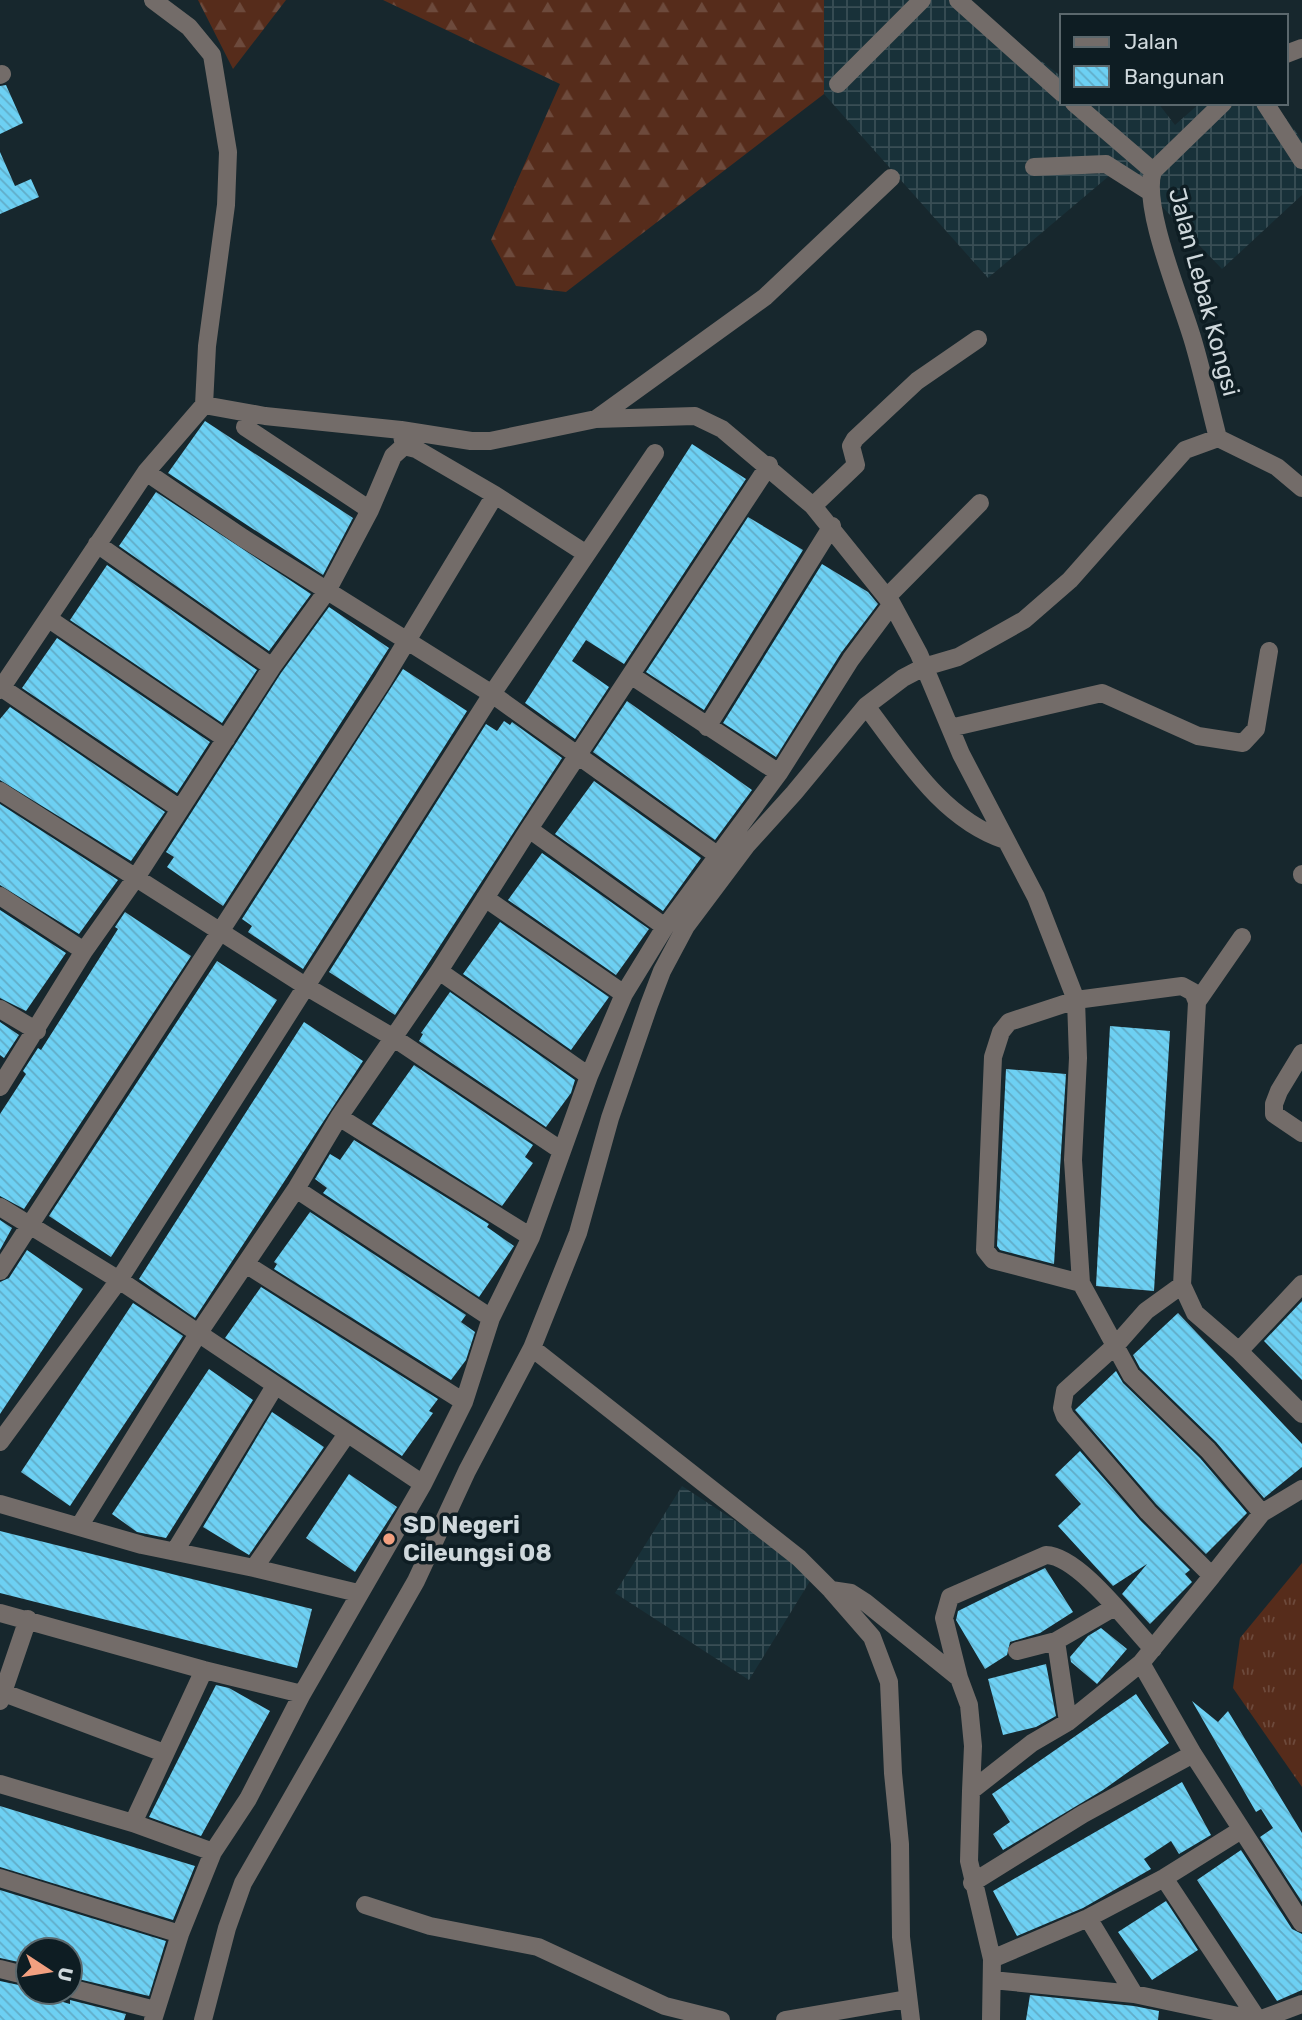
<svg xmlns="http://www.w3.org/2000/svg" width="1302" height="2020" font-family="Rubik,sans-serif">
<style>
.industrial{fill:url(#industrial-grid)}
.grass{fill:url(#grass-tufts)}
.forest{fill:url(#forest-firs)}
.building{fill:url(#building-back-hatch)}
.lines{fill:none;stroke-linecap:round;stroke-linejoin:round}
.minor{stroke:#736c69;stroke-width:18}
.poi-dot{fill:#f2a080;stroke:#0e1d23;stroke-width:2.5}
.labels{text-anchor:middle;stroke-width:7;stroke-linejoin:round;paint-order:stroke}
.street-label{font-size:24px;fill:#cfd8dc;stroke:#0e1d23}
.poi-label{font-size:24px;font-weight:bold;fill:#cfd8dc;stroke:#0e1d23;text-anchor:start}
</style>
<defs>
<pattern id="industrial-grid" width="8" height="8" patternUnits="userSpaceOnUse" patternTransform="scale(1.75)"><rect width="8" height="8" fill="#183139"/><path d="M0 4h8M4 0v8" fill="none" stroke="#394e55"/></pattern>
<pattern id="grass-tufts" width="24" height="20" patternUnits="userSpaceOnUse" patternTransform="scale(1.75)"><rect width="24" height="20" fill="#562c1b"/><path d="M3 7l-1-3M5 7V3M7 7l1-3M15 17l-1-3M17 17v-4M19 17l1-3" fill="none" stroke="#6d4a3c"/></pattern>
<pattern id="forest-firs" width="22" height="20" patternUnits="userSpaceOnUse" patternTransform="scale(1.75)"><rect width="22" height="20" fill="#562c1b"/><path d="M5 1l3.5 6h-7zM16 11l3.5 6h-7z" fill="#6d4a3c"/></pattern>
<pattern id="building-back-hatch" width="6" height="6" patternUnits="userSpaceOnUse" patternTransform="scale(1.75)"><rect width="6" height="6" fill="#6dd0f3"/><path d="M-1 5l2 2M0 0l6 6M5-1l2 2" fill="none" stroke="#61acc7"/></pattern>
</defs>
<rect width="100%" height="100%" fill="#17272d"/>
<path class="industrial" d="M824,0H962L1062,77V103H1158L1175,125L1200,103H1274L1302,140V195L1222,269L1122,165L988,278L824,94Z
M682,1486L815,1573L749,1680L615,1593Z"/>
<path class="grass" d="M1302,1563V1787L1233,1688L1240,1638Z"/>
<path class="forest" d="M198,0H286L233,69Z
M383,0H824V94L566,292L516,286L491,240L560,84Z"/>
<path class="building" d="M6,85L23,123L0,134V86Z
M0,152L15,186L31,179L39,197L0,214Z
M205,421L353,518L323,575L168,473Z
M692,444L746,479L624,664L586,640L572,661L609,687L575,739L525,703Z
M156,492L311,594L269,651L119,546Z
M748,517L803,550L704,710L646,672Z
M822,564L868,592L878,604L841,653L776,757L723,723Z
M107,565L257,670L222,723L70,620Z
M329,607L389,648L223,906L167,867L174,857L166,852L281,673Z
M57,638L210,742L177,793L22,688Z
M403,669L467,711L303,969L248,932L252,926L242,919Z
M627,701L752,790L715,840L593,752Z
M10,707L165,812L131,861L0,780V719Z
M504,721L510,725L512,722L562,758L395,1015L329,972L486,724L497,731Z
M594,781L701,858L663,911L555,834Z
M0,804L118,880L79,934L0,885Z
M542,853L649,929L616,975L508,900Z
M0,910L66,953L26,1011L0,998Z
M125,912L191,956L24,1209L0,1196V1114L26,1074L23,1071L38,1048L41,1050L118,929L115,927Z
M500,922L609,997L571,1050L463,974Z
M217,961L277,1000L111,1257L49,1216Z
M450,992L575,1080L571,1093L546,1127L419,1041L423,1034L421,1033Z
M0,1022L19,1035L4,1058L0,1055Z
M304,1022L363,1061L195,1318L139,1279Z
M1110,1026L1170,1031L1154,1291L1096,1286Z
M414,1065L533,1145L525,1157L533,1163L502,1206L372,1124Z
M1006,1069L1066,1074L1054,1264L1000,1250L997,1246Z
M354,1140L489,1224L487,1227L514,1246L479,1297L323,1193L327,1188L315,1179L330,1154L340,1160Z
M310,1212L466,1315L461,1322L475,1332L466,1360L451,1380L274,1269L277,1264L274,1262Z
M0,1220L12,1228L0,1250Z
M27,1250L83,1289L0,1414V1282L9,1278Z
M261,1287L438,1399L429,1411L433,1413L402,1456L225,1338Z
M1302,1301V1380L1264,1341Z
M133,1303L183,1336L70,1506L21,1472Z
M1178,1313L1302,1444V1467L1264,1498L1216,1442L1140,1368L1133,1355Z
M209,1369L253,1400L166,1538L137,1532L112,1514Z
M1116,1371L1123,1383L1200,1458L1247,1513L1206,1554L1156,1504L1075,1410Z
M272,1412L324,1447L249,1555L203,1527Z
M1080,1451L1140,1520L1190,1570L1185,1574L1192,1582L1150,1624L1122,1594L1147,1564L1113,1586L1058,1526L1081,1504L1055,1475Z
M349,1474L397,1507L355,1572L306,1538Z
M0,1531L312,1609L297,1668L0,1593Z
M1045,1568L1073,1612L1040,1633L1010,1642L1007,1655L985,1669L956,1620L958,1611Z
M1101,1628L1127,1649L1097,1684L1071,1662L1070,1657L1088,1636Z
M1046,1664L1056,1716L1036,1727L1003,1735L988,1679Z
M216,1685L229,1688L270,1711L201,1836L149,1817Z
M1136,1694L1169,1743L1103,1790L1003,1850L993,1834L1010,1822L992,1794Z
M1192,1701L1218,1722L1228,1711L1302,1833V1902L1260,1837L1273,1828L1261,1809L1256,1812Z
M1182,1782L1211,1835L1179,1854L1171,1841L1144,1859L1151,1869L1083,1908L1017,1936L993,1891Z
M0,1806L195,1866L173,1920L0,1867Z
M1241,1850L1292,1929L1302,1934V1990L1277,2001L1197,1880Z
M0,1890L166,1941L149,1996L70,1977V1950H28V1964L0,1958Z
M1166,1901L1198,1950L1152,1980L1118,1932Z
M0,1981L28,1987V1992L70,2004V2000L126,2014L124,2020H0Z
M1030,1995L1134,2006L1159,2011L1158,2020H1026Z"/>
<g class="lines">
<path class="minor" d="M153,0L189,27L212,55L228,152L226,205L207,346L204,405
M958,0L1062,93
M1286,54L1302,48
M0,75L2,74
M838,84L922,0
M1074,103L1153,171
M1265,103L1302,160
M1034,167L1106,164L1150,192
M596,419L765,297L891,178
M245,427L370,510
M1218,438C1210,407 1203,375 1194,344C1183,304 1141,207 1153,171L1223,103
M404,446L416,449L495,495L585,553
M146,472L243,538L492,694L717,855
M813,506L856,465L851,446L855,439L917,381L978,339
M97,544L272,667
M888,596L980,503
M49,619L226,739
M632,676L779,773
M2,688L180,809
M0,690L146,472L204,405L265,416L401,430L471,441H490L596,419L695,416L722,429L813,506L892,604L919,654L961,754L1036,897L1076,1000L1078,1058L1073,1160L1081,1283L1131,1375L1208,1450L1262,1513L1302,1489
M866,706C905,757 942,819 1005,840
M707,727L832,526
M950,728L1102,693L1198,736L1243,743L1256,729L1269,651
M0,791L307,987L394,1038L562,1151
M529,829L665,927
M1302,874V875
M0,896L84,951
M485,898L624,994
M439,971L589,1076
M1197,1002L1242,937
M0,1009L37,1031
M1302,1053L1279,1091L1274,1104V1114L1302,1133
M0,1087L84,951L137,876L272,667L327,591L370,510L393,456L404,446L401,430
M339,1117L531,1237
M296,1189L491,1318
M0,1207L119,1280L423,1484
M247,1265L464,1402
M0,1271L382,682L495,495
M1081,1283L993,1260L985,1250L993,1057L1001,1032L1009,1022L1076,1000L1182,986L1193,992L1197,1002L1182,1285L1146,1311L1116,1345L1065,1391L1062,1408L1065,1416L1148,1512L1212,1576L1262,1513
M1182,1285L1195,1313L1239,1351L1302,1414
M532,1348L799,1558L831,1590L851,1593L865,1602L959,1678L969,1705L973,1746L971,1791
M1239,1351L1302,1284
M0,1442L119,1280L492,694L655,453
M0,1504L142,1545L254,1568L358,1593
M80,1525L198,1334L296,1189L339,1117L439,971L529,829L769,465
M175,1551L275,1386
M254,1568L347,1434
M831,1590L872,1637L889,1682L893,1773L900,1844L901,1937L911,2020
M0,1613L204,1670L302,1694
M1017,1651L1056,1641
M1141,1663L1193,1754L1302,1923
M959,1678L944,1618L950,1597L1046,1555C1079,1556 1129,1624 1153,1649
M4,1693L164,1753
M0,1701L28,1619
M1068,1722L1056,1641L1113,1608
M0,1784L133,1823L213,1852
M133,1823L204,1670
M0,1878L180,1934
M1164,1878L1258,2020
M972,1883L1083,1814L1193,1754
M365,1905L430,1926L538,1947L665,2006L721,2020
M1088,1918L1134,1994
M992,1959L1088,1918L1164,1878L1241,1830
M0,1969L28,1976
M992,1980L1134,1994L1257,2020
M70,1988L155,2010
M153,2020L180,1934L213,1852L248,1799L302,1694L423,1484L464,1402L491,1318L531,1237L589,1076L624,994L665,927L779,773L851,659L892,604
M203,2020L227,1928L243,1883L416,1581L467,1471L532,1348L578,1233L610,1118L649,1005L662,971L686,926L746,846L794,793L866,706L903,678L924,667L958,657L1024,620L1070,580L1185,450L1218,438L1277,467L1302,488
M785,2020L907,1999
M991,2020L992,1959L969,1861L971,1791L1032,1743L1068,1722L1141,1663L1212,1576
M1259,2020L1302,2004"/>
</g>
<circle class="poi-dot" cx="389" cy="1539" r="7"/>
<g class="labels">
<g class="street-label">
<text transform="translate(1204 292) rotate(75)" y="8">Jalan Lebak Kongsi</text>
</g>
<g class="poi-label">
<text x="403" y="1533">SD Negeri<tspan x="403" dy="28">Cileungsi 08</tspan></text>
</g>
</g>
<rect x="1060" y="14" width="228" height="91" fill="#0e1d23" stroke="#5b686d" stroke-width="2"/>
<rect x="1074" y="37" width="35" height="10" fill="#736c69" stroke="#5b686d" stroke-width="2"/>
<text x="1124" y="49" font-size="21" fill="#cfd8dc">Jalan</text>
<rect x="1074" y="66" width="35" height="21" fill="url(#building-back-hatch)" stroke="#5b686d" stroke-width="2"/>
<text x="1124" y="84" font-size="21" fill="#cfd8dc">Bangunan</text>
<g transform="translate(49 1971) rotate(102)"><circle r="33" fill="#0e1d23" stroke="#5b686d" stroke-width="2"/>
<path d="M0-5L12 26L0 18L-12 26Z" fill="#f2a080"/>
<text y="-10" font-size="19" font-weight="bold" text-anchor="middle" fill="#cfd8dc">U</text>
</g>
</svg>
